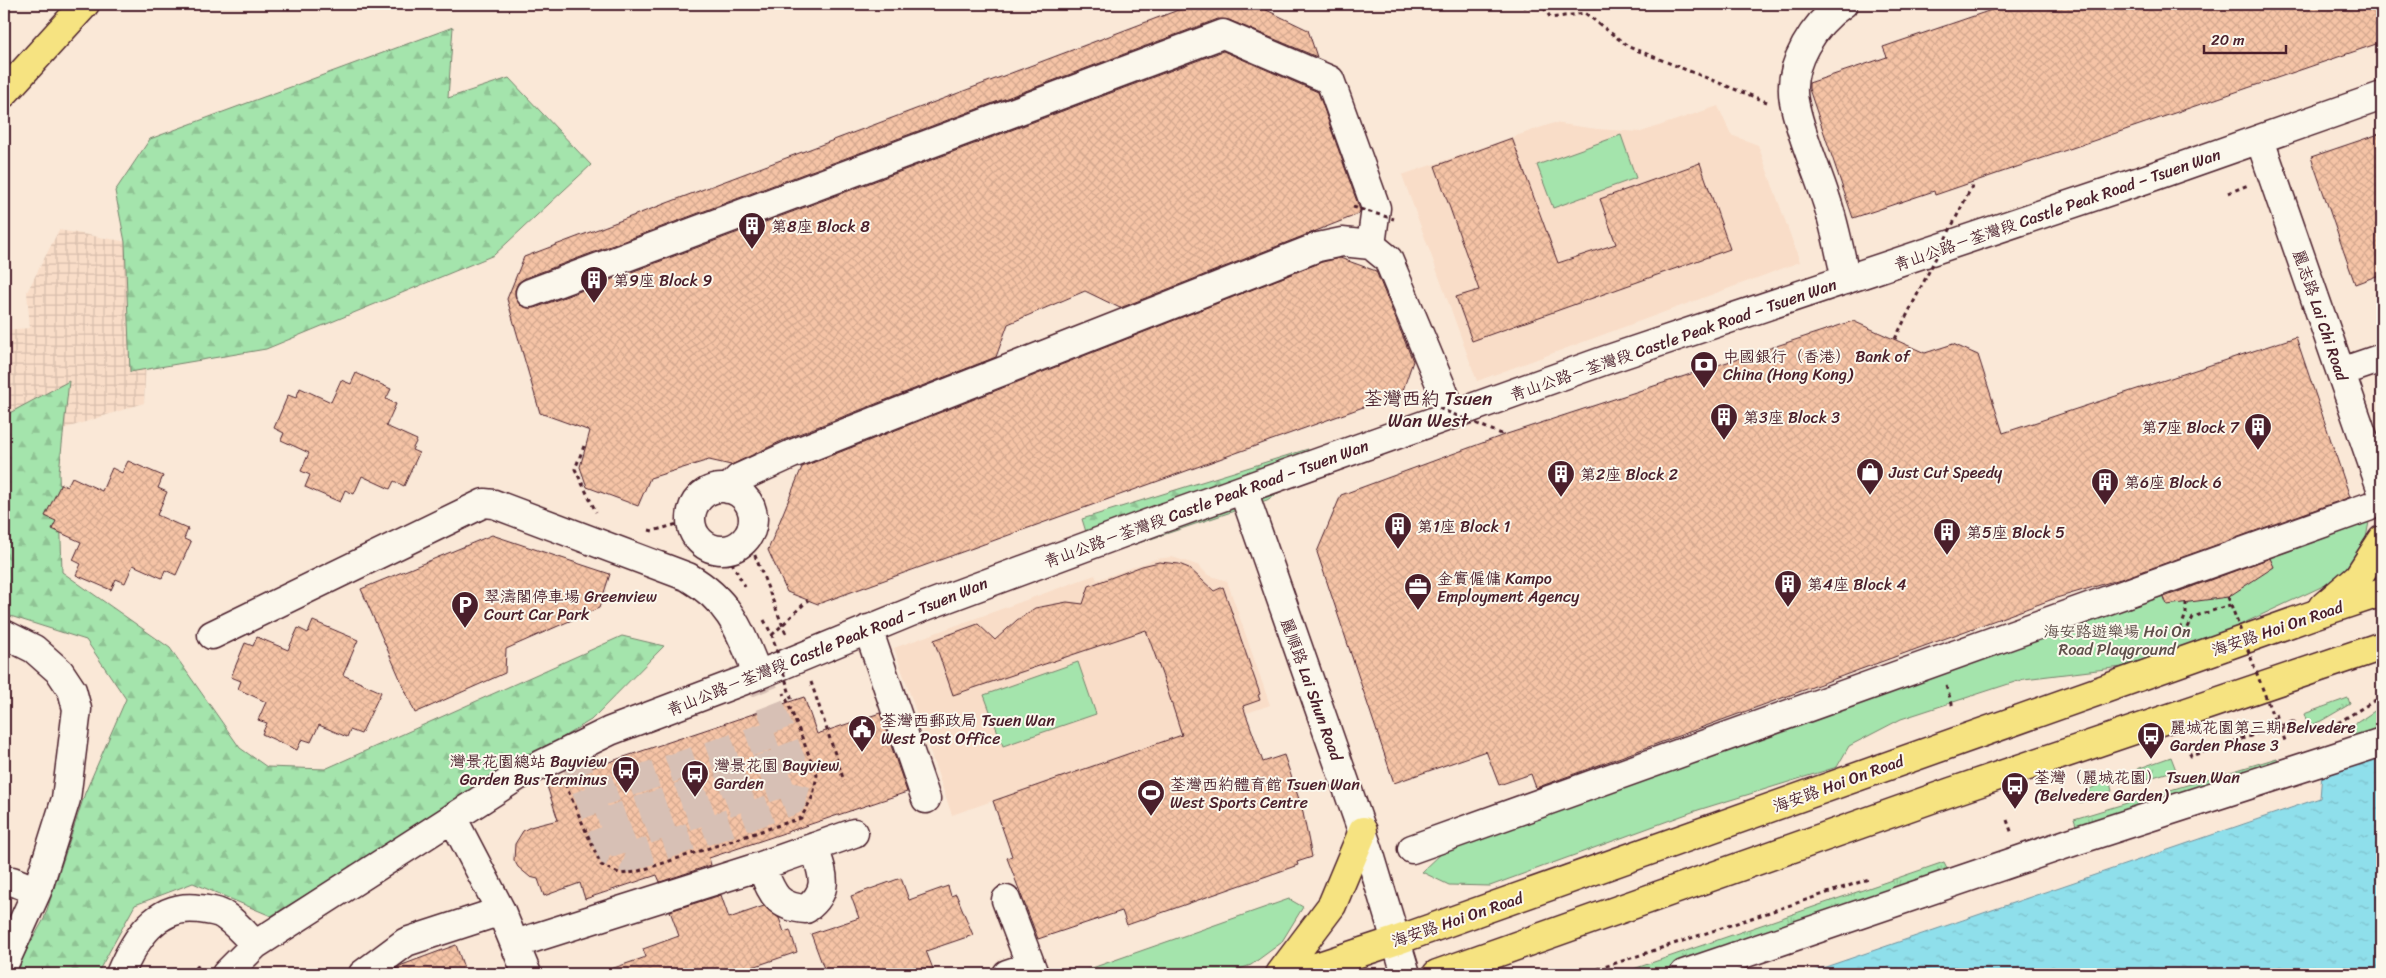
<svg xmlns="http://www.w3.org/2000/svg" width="2386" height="978" font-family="Sriracha,'LXGW WenKai TC',sans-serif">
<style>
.built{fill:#f9ddc8}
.industrial{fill:url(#industrial-grid)}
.grass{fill:url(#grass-tufts);stroke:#77826c}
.forest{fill:url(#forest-firs);stroke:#77826c}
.green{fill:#a4e4ac;stroke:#77826c}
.water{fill:url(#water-ripples);stroke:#73929e}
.building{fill:url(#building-cross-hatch);stroke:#4a1f2b}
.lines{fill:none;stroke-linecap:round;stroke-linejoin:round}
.minor-tunnel{stroke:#d7c0b5;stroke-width:28;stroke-dasharray:28 14;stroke-linecap:butt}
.minor-casing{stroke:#4a1f2b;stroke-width:31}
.major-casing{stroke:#4a1f2b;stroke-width:31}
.highway-casing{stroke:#4a1f2b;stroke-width:31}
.path{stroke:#4a1f2b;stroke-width:3;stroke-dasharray:4 4;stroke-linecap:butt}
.minor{stroke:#fbf7ec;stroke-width:28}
.major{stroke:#f6e381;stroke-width:28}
.highway{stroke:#f6e381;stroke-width:28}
.path-bridge{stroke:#4a1f2b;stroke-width:3;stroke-dasharray:4 4;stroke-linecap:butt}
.labels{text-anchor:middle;stroke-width:4;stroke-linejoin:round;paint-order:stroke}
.street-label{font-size:16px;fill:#4a1f2b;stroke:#fbf7ec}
.poi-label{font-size:16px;fill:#4a1f2b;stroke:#fbf7ec;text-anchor:start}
.park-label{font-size:16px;fill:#60504b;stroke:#fbf7ec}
.quarter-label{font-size:19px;fill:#4a1f2b;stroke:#fbf7ec}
</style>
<defs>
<pattern id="industrial-grid" width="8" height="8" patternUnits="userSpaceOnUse" patternTransform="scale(1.25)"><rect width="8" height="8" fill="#f9ddc8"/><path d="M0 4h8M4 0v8" fill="none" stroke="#d7bdac"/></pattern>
<pattern id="grass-tufts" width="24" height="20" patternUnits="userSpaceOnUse" patternTransform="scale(1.25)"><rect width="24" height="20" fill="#a4e4ac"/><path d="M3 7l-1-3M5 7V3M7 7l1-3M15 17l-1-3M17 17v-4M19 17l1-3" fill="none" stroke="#8fc394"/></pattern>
<pattern id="forest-firs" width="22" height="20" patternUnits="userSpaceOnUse" patternTransform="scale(1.25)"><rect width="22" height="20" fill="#a4e4ac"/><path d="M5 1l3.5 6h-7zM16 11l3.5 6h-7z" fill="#8fc394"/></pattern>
<pattern id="water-ripples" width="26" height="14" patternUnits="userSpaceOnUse" patternTransform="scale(1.25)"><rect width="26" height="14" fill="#8fdfeb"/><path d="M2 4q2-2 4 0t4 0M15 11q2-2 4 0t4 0" fill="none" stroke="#7dbfca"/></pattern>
<pattern id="building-cross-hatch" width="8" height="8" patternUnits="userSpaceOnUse" patternTransform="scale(1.25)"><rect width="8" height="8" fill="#f6c4a6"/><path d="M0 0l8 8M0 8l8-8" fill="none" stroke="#d4a88f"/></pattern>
</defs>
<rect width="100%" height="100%" fill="#fae8d7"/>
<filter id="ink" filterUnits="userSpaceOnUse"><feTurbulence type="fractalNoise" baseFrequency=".02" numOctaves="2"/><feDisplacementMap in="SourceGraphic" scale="10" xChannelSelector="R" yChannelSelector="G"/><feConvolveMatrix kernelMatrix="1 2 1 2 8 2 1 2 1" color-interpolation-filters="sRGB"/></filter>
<g filter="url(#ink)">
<path class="built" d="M1718,106L1731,135L1758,145L1800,262L1477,381L1402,175L1554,123L1597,129L1641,132Z
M1172,557L1191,563L1199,566L1208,575L1227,581L1270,705L952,815L894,648L1095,575L1097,580L1156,559Z"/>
<path class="industrial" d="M59,230L180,251L148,311L144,403L51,433L4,460V330L30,328L27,292Z"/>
<path class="grass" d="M2348,698L2350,704L2321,721L2308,726L2304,714Z
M2382,706V732L2355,742L2349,728Z
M2171,757L2176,770L2140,781L2137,769Z
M2277,758L2280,769L2079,834L2074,819Z
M2109,779L2112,791L2079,803L2077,796Z
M1944,862L1950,874L1673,974H1619Z"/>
<path class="forest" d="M453,27L448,98L509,78L591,165L494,255L266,349L130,372L125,242L115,191L150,139Z
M69,381L59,472L62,572L170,648L240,748L267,767L325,769L622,636L664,646L591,720L271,916L193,883L135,905L97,974H13L44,919L85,793L126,699L86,640L4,614V416Z
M1308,449L1301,479L1267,500L1094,558L1082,519Z"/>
<path class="green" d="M1621,135L1636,178L1553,208L1537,165Z
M2369,522L2365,543L2356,560L2334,581L2231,629L2122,667L2024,679L1901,719L1849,746L1837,767L1695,811L1490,886L1449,885L1422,872L1444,851L2061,630L2158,598Z
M1078,662L1096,714L1003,746L984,695Z
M1289,899L1303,907L1281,943L1251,965L1225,974H1075Z"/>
<path class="water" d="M2382,751V974H1805L2320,798L2322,773Z"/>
<path class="building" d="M1194,4H1254L1308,30L1317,57L1229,20L1218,19L525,278L518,283L515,290L516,299L520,305L527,308H535L1223,51L1318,92L1360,210L1359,214L1120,308L1085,291L1008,324L996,357L786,439L731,465L709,460L650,478L638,506L587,487L580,467L590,431L540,413L507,299L524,257Z
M2009,4H2382V42L1935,195L1934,191L1853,218L1809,89V83L1887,57L1883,47Z
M2382,133V274L2355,284L2311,157Z
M1512,138L1558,263L1616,244L1600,199L1700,163L1730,249L1472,341L1456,297L1479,290L1435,166Z
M1340,258L1376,271L1413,361L1402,393L818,604L787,592L768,550L802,467L1322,262Z
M1853,321L1925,353L1953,344L1978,355L2003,433L2296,337L2350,497L2124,578L2053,599L1536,788L1531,774L1499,785L1486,751L1394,783L1317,552L1341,495L1504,435Z
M356,373L391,389L386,399L396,404L386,426L417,440L412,450L419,453L404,486L394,481L390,489L362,476L354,494L345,490L340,502L305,487L310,475L301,471L309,453L281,440L284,433L274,428L288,395L296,398L300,388L331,402L341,380L351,384Z
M128,461L163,476L158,488L167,492L157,515L188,529L184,539L191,542L176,575L165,570L162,578L133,565L125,583L116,579L111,590L76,575L81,564L73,560L81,542L52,529L56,521L45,516L61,484L67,487L72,477L102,491L112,468L122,473Z
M492,535L610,574L599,608L506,649L505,673L415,713L361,589Z
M2270,558L2274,567L2228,597L2167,605L2164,597Z
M1159,562L1179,564L1189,568L1214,591L1223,587L1260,694L1258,695L1260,700L1243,706L1263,762L1284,755L1302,808L1312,857L1297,862L1298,865L1127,925L1122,911L1038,939L1007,858L1012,856L993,801L1182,735L1165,683L1146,630L953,695L934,640L978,624L995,640L1017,620L1035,608L1067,602L1083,604L1089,586L1142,566Z
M313,621L358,640L343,675L381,692L361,734L350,730L347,737L319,725L311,742L302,739L297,750L262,734L267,723L258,720L266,702L238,689L241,681L231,677L245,643L253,646L257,637L288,650L298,628L308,633Z
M804,697L817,734L880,713L907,792L709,858L711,865L660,882L657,875L585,899L580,883L544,896L538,879L530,877L518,867L514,860L515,844L523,831L530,827L558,820L546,783Z
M901,878L909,900L948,886L951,896L956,894L973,935L926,951L935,974H826L811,934L859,918L851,896Z
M721,895L729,918L764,906L779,918L784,932L790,930L797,952L747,969L749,974H605V971L646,957L643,949L679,936L670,911Z
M456,945L466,974H389L402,965Z"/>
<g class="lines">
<path class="minor-tunnel" d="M570,749L611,853L626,859L792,801L798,778L758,675
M589,796L780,732
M599,824L790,759
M607,844L798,778"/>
<defs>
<path id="minor" d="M1843,4C1815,23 1787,64 1794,101C1800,134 1816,167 1826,199C1835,225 1840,253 1846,280
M2260,140L2382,491
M530,293L1223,34L1330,80L1376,208L1371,245
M2341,372L2382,358
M691 519a31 31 0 1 1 62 0a31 31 0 1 1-62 0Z
M728,489L739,478L792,454L1318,247L1342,242L1371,245L1388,259L1453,415
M1243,490L1368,848L1406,974
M868,629L926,799
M4,634L34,649L60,672L72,690L77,709L66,799L37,891L4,964
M212,635L484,503L494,504L688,577C731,602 740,631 758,675
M453,819L501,911L527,974
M1412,849L2368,507
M761,866C772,892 775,907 806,909C832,890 822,872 814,847
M4,882L12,881L37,891
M1006,900L1034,974
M515,944L761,866L854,833
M120,974C134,941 156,903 199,909C207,910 218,911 225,916C237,924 246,935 255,945
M226,974L255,945L518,776L610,731L758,675L923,607L1163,518L1606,360L2146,179L2382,96
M363,974L406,942L501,911
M1007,974L1031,966
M1684,974L2078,840L2382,742"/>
<path id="major" d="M2324,606L2358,577L2382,540
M1280,974L1332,905L1363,831
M1295,974L1395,941L2313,615L2382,592
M1437,974L1951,792L2382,646"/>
<path id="highway" d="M4,93L85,4"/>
</defs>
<use href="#minor" class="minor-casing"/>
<use href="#major" class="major-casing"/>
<use href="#highway" class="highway-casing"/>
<path class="path" d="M1524,4L1526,8L1541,4L1551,18L1585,13L1629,47L1767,102
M2228,193L2248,185
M584,446L575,469L596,512
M649,530L653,531L691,520
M745,587L731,561L754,553L786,634
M2186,602V614L2180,630L2186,632L2193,617L2230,605
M811,682L844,781
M1946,686L1953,707
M2276,714L2286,744
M2331,727L2382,696
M2281,729L2291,726L2295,721
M2187,745L2191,756L2277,727
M565,784L601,865L621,874L636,872L801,818L813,796L817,775L784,693
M2007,820L2012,834
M190,974L200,964
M1583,974L1869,879"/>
<use href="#minor" class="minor"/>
<use href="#major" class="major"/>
<use href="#highway" class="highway"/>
<path class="path-bridge" d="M1353,207L1394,219
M1895,339L1974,182
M1402,393L1504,435
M2228,597L2277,727L2295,721
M764,620L772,635L792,701
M772,635L808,600"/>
</g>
</g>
<defs>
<symbol id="building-pin" viewBox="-11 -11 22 30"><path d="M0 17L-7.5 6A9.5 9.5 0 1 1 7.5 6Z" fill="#4a1f2b" stroke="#fbf7ec"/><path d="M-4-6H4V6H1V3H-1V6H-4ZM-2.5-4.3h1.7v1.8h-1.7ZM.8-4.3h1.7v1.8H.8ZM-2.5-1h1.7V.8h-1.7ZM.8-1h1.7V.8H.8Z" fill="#fff"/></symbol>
<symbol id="bank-pin" viewBox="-11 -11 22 30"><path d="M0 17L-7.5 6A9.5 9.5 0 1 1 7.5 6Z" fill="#4a1f2b" stroke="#fbf7ec"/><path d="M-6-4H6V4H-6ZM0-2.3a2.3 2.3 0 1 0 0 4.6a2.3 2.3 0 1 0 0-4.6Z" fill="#fff"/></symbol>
<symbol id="shop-pin" viewBox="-11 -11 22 30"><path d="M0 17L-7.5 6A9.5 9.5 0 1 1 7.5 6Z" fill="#4a1f2b" stroke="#fbf7ec"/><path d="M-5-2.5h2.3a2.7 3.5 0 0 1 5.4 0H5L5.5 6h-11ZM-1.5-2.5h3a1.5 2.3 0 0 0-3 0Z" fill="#fff"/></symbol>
<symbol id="office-pin" viewBox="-11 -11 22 30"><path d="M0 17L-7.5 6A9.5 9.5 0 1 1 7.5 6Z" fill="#4a1f2b" stroke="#fbf7ec"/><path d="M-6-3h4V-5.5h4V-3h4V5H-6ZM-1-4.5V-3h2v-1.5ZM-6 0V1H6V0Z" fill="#fff"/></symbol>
<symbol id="parking-pin" viewBox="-11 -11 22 30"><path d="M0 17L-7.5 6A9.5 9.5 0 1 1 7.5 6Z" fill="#4a1f2b" stroke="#fbf7ec"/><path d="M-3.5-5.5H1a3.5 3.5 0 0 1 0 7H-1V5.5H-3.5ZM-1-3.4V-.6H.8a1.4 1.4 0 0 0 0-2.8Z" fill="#fff"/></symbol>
<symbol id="civic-pin" viewBox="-11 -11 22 30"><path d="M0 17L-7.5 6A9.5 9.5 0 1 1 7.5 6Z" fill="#4a1f2b" stroke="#fbf7ec"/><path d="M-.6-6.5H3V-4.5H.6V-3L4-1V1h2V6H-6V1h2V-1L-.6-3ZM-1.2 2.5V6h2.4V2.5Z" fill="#fff"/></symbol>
<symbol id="bus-pin" viewBox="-11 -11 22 30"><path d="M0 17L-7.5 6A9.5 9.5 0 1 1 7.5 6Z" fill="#4a1f2b" stroke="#fbf7ec"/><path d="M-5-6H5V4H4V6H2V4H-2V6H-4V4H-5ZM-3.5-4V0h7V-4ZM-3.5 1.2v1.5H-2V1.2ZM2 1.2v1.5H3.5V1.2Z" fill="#fff"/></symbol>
<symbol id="stadium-pin" viewBox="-11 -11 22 30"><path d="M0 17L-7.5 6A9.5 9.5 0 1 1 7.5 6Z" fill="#4a1f2b" stroke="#fbf7ec"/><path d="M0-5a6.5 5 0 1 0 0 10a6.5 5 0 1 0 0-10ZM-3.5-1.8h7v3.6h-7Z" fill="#fff"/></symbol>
</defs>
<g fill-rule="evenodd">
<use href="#building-pin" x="736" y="210" width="32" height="43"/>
<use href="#building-pin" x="578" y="264" width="32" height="43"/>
<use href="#bank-pin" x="1688" y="349" width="32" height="43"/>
<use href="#building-pin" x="1708" y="401" width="32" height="43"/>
<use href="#building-pin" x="2242" y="411" width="32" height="43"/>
<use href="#shop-pin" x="1854" y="456" width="32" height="43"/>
<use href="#building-pin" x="1545" y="458" width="32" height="43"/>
<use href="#building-pin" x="2089" y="466" width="32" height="43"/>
<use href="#building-pin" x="1382" y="510" width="32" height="43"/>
<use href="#building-pin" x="1931" y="516" width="32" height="43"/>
<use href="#building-pin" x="1772" y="568" width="32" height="43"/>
<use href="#office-pin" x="1402" y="571" width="32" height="43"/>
<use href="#parking-pin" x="449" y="589" width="32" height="43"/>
<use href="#civic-pin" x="846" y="713" width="32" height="43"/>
<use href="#bus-pin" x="2135" y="720" width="32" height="43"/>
<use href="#bus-pin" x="610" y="754" width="32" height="43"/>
<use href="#bus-pin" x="679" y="758" width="32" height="43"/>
<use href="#bus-pin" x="1999" y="770" width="32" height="43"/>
<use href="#stadium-pin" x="1135" y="777" width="32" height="43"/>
</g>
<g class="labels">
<g class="street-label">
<text transform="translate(2057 209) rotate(-19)" y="6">青山公路－荃灣段 Castle Peak Road – Tsuen Wan</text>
<text transform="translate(2321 315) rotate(71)" y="6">麗志路 Lai Chi Road</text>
<text transform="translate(1673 339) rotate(-19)" y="6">青山公路－荃灣段 Castle Peak Road – Tsuen Wan</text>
<text transform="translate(1206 503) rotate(-20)" y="6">青山公路－荃灣段 Castle Peak Road – Tsuen Wan</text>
<text transform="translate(2277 628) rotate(-19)" y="6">海安路 Hoi On Road</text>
<text transform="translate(827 646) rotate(-22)" y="6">青山公路－荃灣段 Castle Peak Road – Tsuen Wan</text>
<text transform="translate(1312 689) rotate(70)" y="6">麗順路 Lai Shun Road</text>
<text transform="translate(1838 783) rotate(-20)" y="6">海安路 Hoi On Road</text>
<text transform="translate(1457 919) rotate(-19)" y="6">海安路 Hoi On Road</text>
</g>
<g class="poi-label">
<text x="771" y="232">第8座 Block 8</text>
<text x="613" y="286">第9座 Block 9</text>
<text x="1723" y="362">中國銀行（香港） Bank of<tspan x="1723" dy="18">China (Hong Kong)</tspan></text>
<text x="1743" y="423">第3座 Block 3</text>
<text x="2239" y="433" text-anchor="end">第7座 Block 7</text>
<text x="1889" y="478">Just Cut Speedy</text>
<text x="1580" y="480">第2座 Block 2</text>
<text x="2124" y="488">第6座 Block 6</text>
<text x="1417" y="532">第1座 Block 1</text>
<text x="1966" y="538">第5座 Block 5</text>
<text x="1437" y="584">金實僱傭 Kampo<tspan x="1437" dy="18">Employment Agency</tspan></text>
<text x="1807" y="590">第4座 Block 4</text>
<text x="484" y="602">翠濤閣停車場 Greenview<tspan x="484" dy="18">Court Car Park</tspan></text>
<text x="881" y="726">荃灣西郵政局 Tsuen Wan<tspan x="881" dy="18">West Post Office</tspan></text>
<text x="2170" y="733">麗城花園第三期 Belvedere<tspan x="2170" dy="18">Garden Phase 3</tspan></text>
<text x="607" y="767" text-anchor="end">灣景花園總站 Bayview<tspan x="607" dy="18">Garden Bus Terminus</tspan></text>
<text x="714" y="771">灣景花園 Bayview<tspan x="714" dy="18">Garden</tspan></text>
<text x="2034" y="783">荃灣（麗城花園） Tsuen Wan<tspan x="2034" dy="18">(Belvedere Garden)</tspan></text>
<text x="1170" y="790">荃灣西約體育館 Tsuen Wan<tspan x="1170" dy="18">West Sports Centre</tspan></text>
</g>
<g class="park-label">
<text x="2117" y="637">海安路遊樂場 Hoi On<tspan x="2117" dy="18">Road Playground</tspan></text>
</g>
<g class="quarter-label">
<text x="1428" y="405">荃灣西約 Tsuen<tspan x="1428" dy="22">Wan West</tspan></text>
</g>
</g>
<rect width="2386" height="978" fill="none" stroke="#fbf7ec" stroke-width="20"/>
<rect x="10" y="10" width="2366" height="958" fill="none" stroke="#4a1f2b" stroke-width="2" filter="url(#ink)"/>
<path d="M2204 45v8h82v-8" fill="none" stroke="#4a1f2b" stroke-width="2.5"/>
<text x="2211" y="45" font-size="15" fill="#4a1f2b" stroke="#fbf7ec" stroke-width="4" paint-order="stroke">20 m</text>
</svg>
